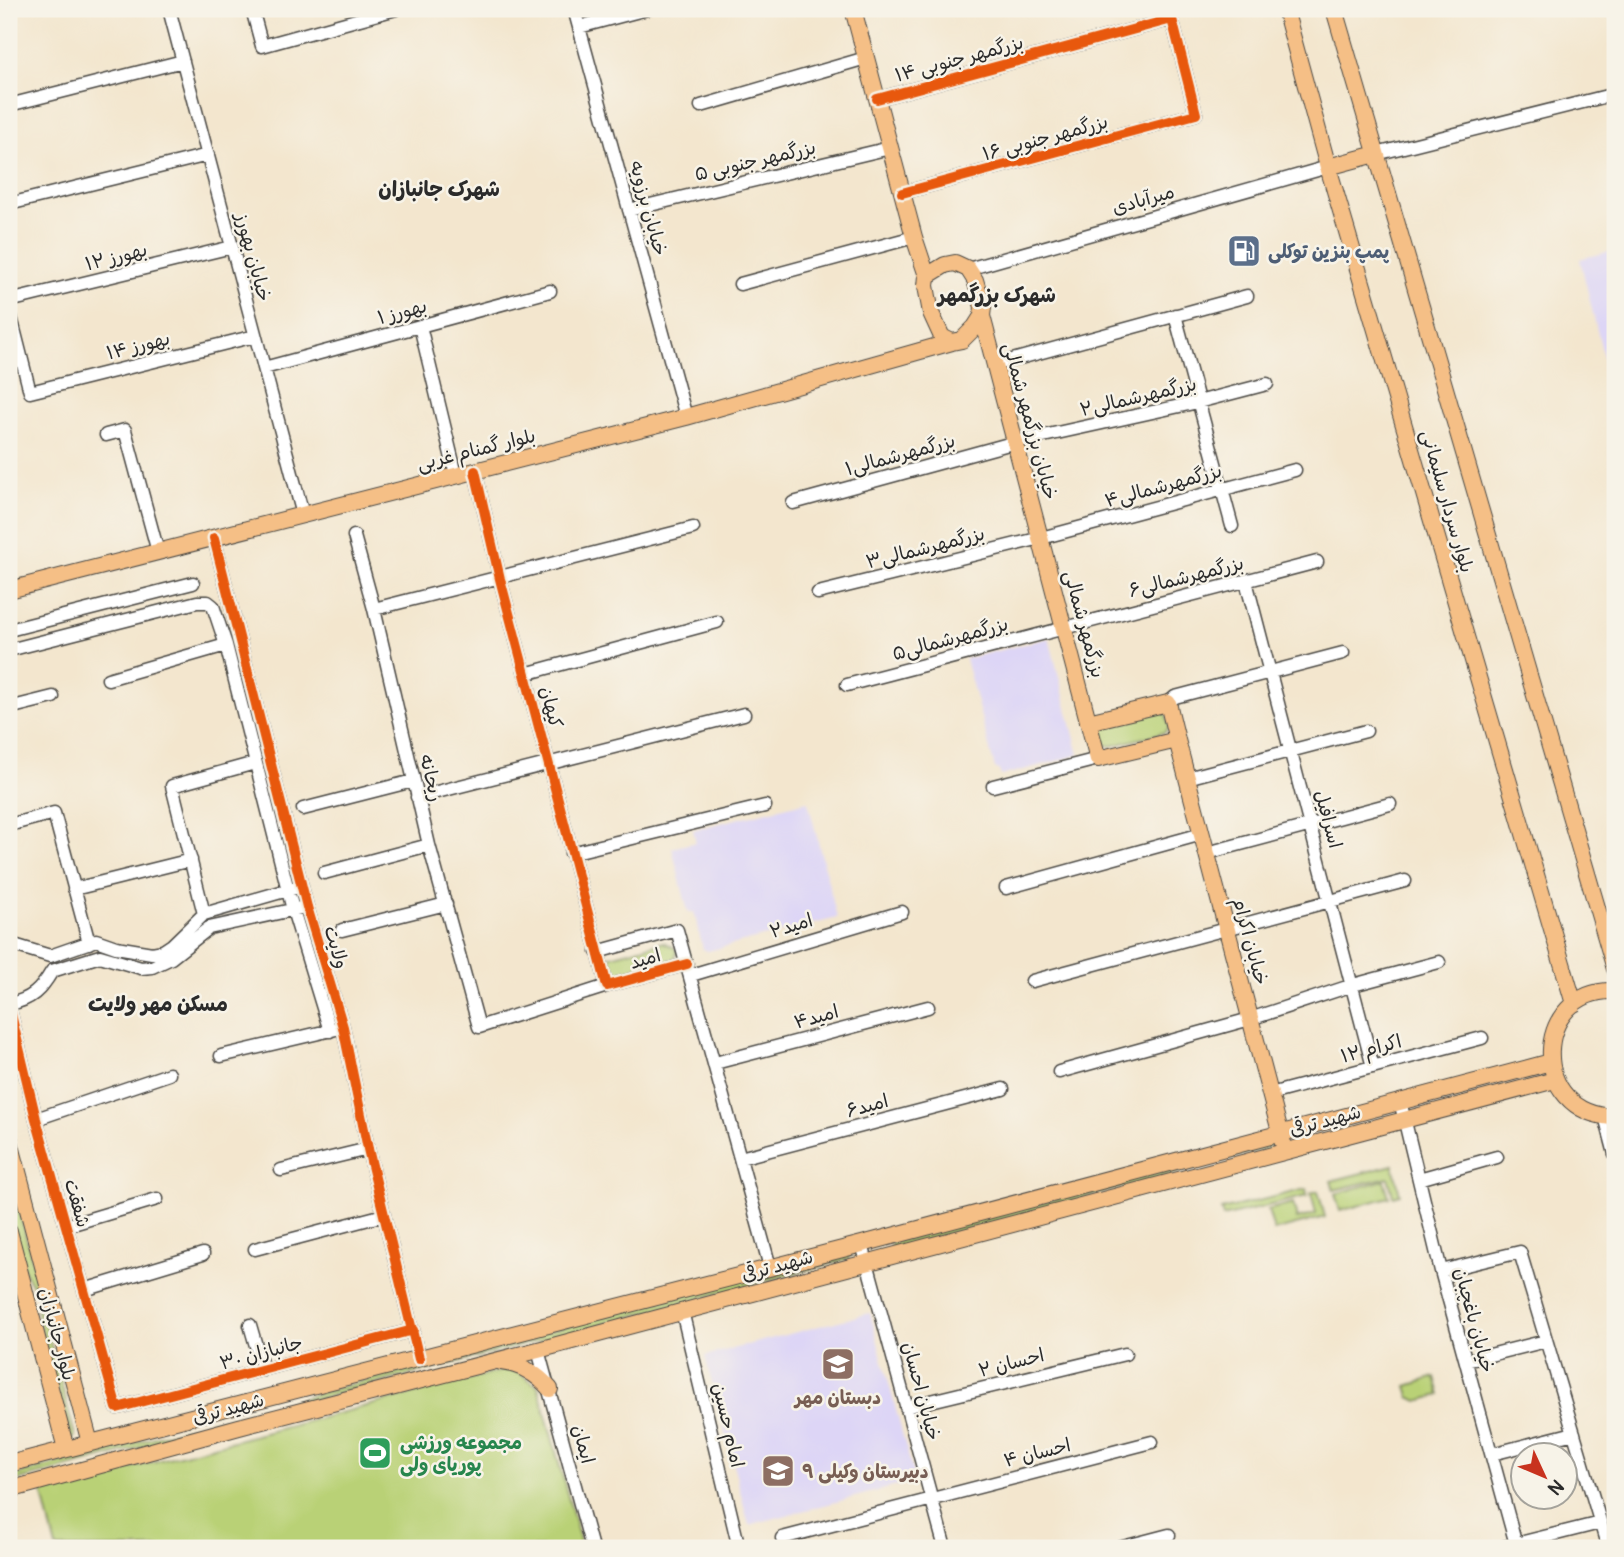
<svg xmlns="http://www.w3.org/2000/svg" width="1624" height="1557" font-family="Pangolin,'Playpen Sans Arabic',sans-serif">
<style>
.built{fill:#ddd5f6}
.green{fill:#b9d176;stroke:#727e50;stroke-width:2}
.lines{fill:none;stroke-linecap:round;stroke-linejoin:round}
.minor-casing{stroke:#494743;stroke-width:15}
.major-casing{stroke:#494743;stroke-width:18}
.minor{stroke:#fff;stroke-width:12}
.major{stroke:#f5bf86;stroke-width:16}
.cycleway-casing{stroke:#f7f3e8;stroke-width:15}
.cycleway{stroke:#e8590c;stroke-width:10}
.labels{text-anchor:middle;stroke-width:5;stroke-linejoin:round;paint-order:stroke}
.street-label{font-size:19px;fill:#2b2b2b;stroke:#f7f3e8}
.service-label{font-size:19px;font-weight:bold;fill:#4e5e75;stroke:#f7f3e8;text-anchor:start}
.education-label{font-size:19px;font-weight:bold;fill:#785e54;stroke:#f7f3e8}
.leisure-label{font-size:19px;font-weight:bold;fill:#27864d;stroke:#f7f3e8;text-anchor:start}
.neighbourhood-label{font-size:21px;font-weight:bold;fill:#2b2b2b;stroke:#f7f3e8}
</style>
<rect width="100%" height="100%" fill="#f7f3e8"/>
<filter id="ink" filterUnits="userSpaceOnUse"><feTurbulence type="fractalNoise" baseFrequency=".0143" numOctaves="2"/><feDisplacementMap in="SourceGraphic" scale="14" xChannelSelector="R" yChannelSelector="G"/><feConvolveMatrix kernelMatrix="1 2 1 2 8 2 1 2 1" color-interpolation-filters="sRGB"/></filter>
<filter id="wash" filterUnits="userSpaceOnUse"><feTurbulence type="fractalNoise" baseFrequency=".00686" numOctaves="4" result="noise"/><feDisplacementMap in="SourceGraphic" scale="28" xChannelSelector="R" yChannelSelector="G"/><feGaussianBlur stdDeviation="1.57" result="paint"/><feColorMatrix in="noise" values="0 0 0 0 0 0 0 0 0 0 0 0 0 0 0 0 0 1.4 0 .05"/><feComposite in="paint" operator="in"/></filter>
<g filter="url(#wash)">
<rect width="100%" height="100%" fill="#f3e6ce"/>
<path class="built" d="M1615,250V405L1580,259Z
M1049,638L1079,755L1001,776L999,770L995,768L965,659Z
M808,801L837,918L708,951L703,949L694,912H688L672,848L696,842L693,830Z
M870,1313L915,1481L749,1525L705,1356Z"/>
<path class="green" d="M1160,711L1166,713L1169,728L1165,732L1112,746L1104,745L1099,737V729L1105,725Z
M663,942L675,948L677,953L672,964L617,979L610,977L605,962L611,956Z
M1270,1143V1146L1266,1149L893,1248L890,1245L891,1243Z
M1393,1165L1400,1194L1393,1196L1388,1177L1334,1190L1331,1181Z
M9,1172L38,1283L34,1287C22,1276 11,1229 9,1212C7,1199 9,1185 9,1172Z
M1384,1180L1389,1197L1340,1211L1335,1194Z
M1306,1189L1307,1196L1223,1217L1221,1210Z
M1318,1191L1325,1217L1274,1231L1268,1210L1293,1203L1297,1219L1316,1214L1311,1193Z
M843,1252L850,1254L848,1259L249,1417L308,1396Z
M39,1309L44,1318L75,1436L71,1441L36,1310Z
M512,1368L538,1386L582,1548H56L42,1491Z
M1435,1377L1440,1395L1418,1401L1410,1397L1407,1386Z
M221,1419L223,1420L221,1422L184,1431L175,1438L9,1483V1477Z"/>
</g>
<g filter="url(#ink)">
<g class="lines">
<defs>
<path id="minor" d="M169,9L303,515
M252,9L262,46L396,9
M574,9L686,417
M579,27L647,9
M877,99L1172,19L1196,114L902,193
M9,105L183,61
M701,106L866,58
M1376,154L1615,94
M9,204L208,155
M629,210L890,148
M968,269L1328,167
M740,284L914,237
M9,301L232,247
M9,309L30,392L255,336
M1175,315L1232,526
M420,326L456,475
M994,365L1247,296
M264,368L550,291
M106,435L125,430L158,552
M475,471L500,579L607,986L687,964
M793,503L1016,442L1198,402L1267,384
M354,536L374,609L429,845L479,1027L607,986
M214,538L307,907L343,1027L368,1149L419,1359
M1246,581L1373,1067
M818,593L1041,538L1295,470
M374,609L693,528
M9,630L193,583
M9,650L197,602H208L213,606L226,645L293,910L330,1031
M525,674L717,622
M108,679L226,645
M847,685L1317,562
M1168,703L1175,697L1343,653
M9,708L53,697
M1187,778L1366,731
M993,786L1098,759
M417,797L744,714
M303,809L413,781
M9,825L54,813L89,943
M571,853L765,806
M1207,853L1390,804
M324,873L429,845
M1006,888L1202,834
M74,889L191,860
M204,914L172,786L255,763
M342,930L446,904
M9,947L14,945L50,956L96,940L116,947L152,953L163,951L172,945L204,914L295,888
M597,952L677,930L770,1267
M691,975L902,912
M1032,981L1405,881
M9,1004C31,1000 41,990 52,971L100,956L141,968L152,967L171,958L209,928L301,908
M9,1006L36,1119L117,1408L413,1330
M221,1056L336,1029
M715,1063L928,1007
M1059,1072L1250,1019L1353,985L1439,962
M1270,1094L1482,1038
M1400,1101L1441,1271L1517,1548
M1605,1116L1615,1154
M36,1119L169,1074
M740,1158L1003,1089
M281,1170L368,1149
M1419,1179L1497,1157
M66,1226L157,1199
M862,1244L945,1548
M255,1249L384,1215
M1441,1271L1520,1252L1608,1548
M84,1290L203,1254
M682,1311L739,1548
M250,1325L263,1370
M538,1350L592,1548
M1466,1361L1546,1341
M906,1407L1125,1354
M1492,1454L1574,1433
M782,1538L1152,1442
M1119,1548L1169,1535
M1500,1548L1600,1523"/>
<path id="major" d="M853,9L914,237L927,276L926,286L931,313L942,337L952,342L962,340L975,327L982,316L983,307L975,280L968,269L955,263L945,265L927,276
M1285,9L1328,167L1574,1004
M1334,9L1615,969
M1328,167L1376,154
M982,316L1098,759L1177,740L1168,703L1088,722
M9,590L686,417L952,342
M1177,740L1283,1143
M1615,991C1532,988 1527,1115 1615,1117
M9,1138L90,1443
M9,1231L66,1449
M501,1362C521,1364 537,1374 550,1389
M9,1464L862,1244L1547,1063L1550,1060
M9,1490L239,1427L538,1350L1555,1080"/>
</defs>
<use href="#minor" class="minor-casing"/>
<use href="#major" class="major-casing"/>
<use href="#minor" class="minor"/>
<use href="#major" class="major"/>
<defs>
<path id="cycleway" d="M877,99L1172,19L1196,114L902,193
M475,471L500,579L607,986L687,964
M214,538L307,907L343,1027L368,1149L419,1359
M9,1006L36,1119L117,1408L413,1330"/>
</defs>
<use href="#cycleway" class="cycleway-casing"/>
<use href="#cycleway" class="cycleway"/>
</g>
</g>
<defs>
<symbol id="fuel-square" viewBox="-11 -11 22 22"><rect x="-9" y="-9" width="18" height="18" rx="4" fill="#5c6f8a" stroke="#f7f3e8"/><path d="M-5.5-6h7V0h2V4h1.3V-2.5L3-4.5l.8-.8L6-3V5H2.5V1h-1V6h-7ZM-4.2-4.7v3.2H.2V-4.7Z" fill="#fff"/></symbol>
<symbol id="school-square" viewBox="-11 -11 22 22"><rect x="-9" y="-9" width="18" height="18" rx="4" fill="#8d6e63" stroke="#f7f3e8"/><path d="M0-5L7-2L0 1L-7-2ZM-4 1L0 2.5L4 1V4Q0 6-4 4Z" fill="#fff"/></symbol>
<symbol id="stadium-square" viewBox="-11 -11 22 22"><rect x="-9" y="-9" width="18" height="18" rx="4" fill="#2e9e5b" stroke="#f7f3e8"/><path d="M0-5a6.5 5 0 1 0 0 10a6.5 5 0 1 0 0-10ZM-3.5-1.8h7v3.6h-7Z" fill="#fff"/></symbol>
</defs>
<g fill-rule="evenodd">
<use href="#fuel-square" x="1225" y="232" width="38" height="38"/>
<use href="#school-square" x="819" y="1345" width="38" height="38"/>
<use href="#stadium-square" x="356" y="1434" width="38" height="38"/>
<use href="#school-square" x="759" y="1452" width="38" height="38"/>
</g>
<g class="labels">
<g class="street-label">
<text transform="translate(959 58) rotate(-15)" y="7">بزرگمهر جنوبی ۱۴</text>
<text transform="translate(1045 137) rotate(-15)" y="7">بزرگمهر جنوبی ۱۶</text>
<text transform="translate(755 160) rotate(-13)" y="7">بزرگمهر جنوبی ۵</text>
<text transform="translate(1143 199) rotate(-16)" y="7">میرآبادی</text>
<text transform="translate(649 208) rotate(75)" y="7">خیابان برزویه</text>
<text transform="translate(116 256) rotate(-14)" y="7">بهورز ۱۲</text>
<text transform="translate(254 257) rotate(75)" y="7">خیابان بهورز</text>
<text transform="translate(402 311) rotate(-15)" y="7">بهورز ۱</text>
<text transform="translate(138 345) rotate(-14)" y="7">بهورز ۱۴</text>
<text transform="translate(1138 396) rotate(-13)" y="7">بزرگمهرشمالی۲</text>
<text transform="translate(1031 421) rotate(75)" y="7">خیابان بزرگمهر شمالی</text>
<text transform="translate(476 449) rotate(-14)" y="7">بلوار گمنام غربی</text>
<text transform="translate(900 454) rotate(-15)" y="7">بزرگمهرشمالی۱</text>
<text transform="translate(1163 485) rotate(-15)" y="7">بزرگمهرشمالی۴</text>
<text transform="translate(1448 501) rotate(74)" y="7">بلوار سردار سلیمانی</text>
<text transform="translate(925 547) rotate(-14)" y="7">بزرگمهرشمالی۳</text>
<text transform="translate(1186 576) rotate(-14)" y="7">بزرگمهرشمالی۶</text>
<text transform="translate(1085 624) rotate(75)" y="7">بزرگمهر شمالی</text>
<text transform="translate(950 638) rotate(-15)" y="7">بزرگمهرشمالی۵</text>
<text transform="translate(552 707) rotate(76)" y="7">کیهان</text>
<text transform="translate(432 778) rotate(77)" y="7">ریحانه</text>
<text transform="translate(1329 819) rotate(75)" y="7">اسرافیل</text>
<text transform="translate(791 925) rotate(-17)" y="7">امید۲</text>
<text transform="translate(1251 941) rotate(75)" y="7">خیابان اکرام</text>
<text transform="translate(337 947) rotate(74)" y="7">ولایت</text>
<text transform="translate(645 958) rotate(-16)" y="7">امید</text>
<text transform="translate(816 1016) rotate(-15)" y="7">امید۴</text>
<text transform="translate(1371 1048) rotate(-15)" y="7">اکرام ۱۲</text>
<text transform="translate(867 1105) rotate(-15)" y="7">امید۶</text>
<text transform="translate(1325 1120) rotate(-15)" y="7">شهید ترقی</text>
<text transform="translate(78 1203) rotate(74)" y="7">شفقت</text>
<text transform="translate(777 1265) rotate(-15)" y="7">شهید ترقی</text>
<text transform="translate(1475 1320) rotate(75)" y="7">خیابان باغچبان</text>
<text transform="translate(58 1334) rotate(75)" y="7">بلوار جانبازان</text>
<text transform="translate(261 1352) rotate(-15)" y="7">جانبازان ۳۰</text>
<text transform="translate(1011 1362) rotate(-14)" y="7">احسان ۲</text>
<text transform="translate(922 1391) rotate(75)" y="7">خیابان احسان</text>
<text transform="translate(228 1408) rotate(-15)" y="7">شهید ترقی</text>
<text transform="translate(729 1425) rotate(77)" y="7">امام حسین</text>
<text transform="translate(584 1444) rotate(75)" y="7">ایمان</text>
<text transform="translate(1037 1452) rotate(-14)" y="7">احسان ۴</text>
</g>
<g class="service-label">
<text x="1268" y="258">پمپ بنزین توکلی</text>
</g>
<g class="education-label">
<text x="838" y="1404">دبستان مهر</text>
<text x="802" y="1478" text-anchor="start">دبیرستان وکیلی ۹</text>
</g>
<g class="leisure-label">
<text x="400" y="1449">مجموعه ورزشی<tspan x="400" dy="22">پوریای ولی</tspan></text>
</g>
<g class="neighbourhood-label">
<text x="439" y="196">شهرک جانبازان</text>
<text x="997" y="302">شهرک بزرگمهر</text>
<text x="158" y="1011">مسکن مهر ولایت</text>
</g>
</g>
<rect width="1624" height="1557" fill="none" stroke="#f7f3e8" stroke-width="35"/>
<g transform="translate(1544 1476) rotate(134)"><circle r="33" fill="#f7f3e8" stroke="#a5a39c" stroke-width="2"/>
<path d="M0-5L12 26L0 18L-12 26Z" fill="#c8321e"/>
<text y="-10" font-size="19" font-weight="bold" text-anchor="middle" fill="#2b2b2b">N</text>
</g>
</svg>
